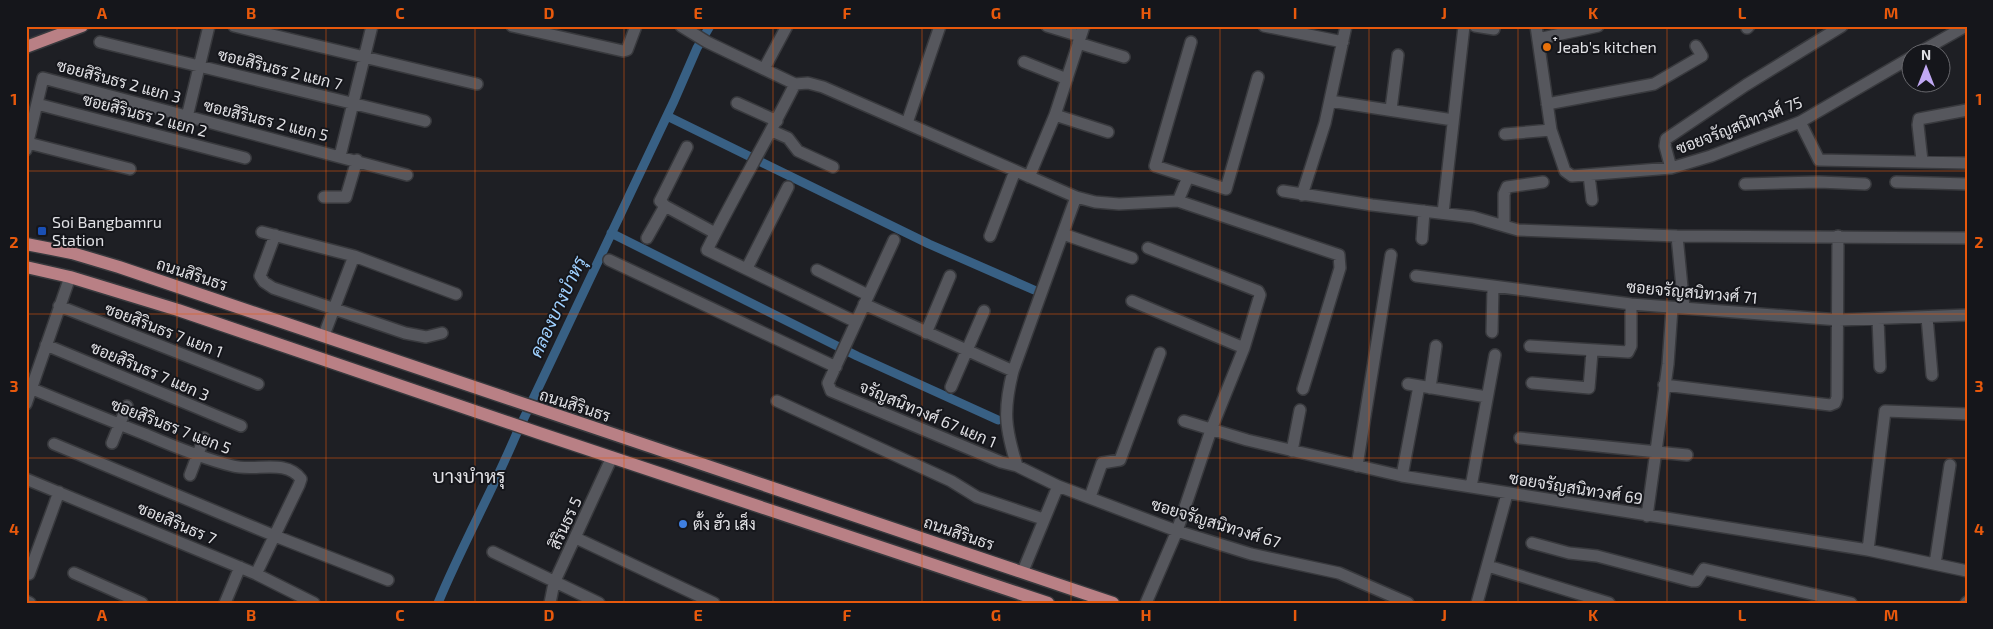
<svg xmlns="http://www.w3.org/2000/svg" width="1993" height="629" font-family="'Exo 2',Sarabun,sans-serif">
<style>
.built{fill:#242631}
.lines{fill:none;stroke-linecap:round;stroke-linejoin:round}
.canal{stroke:#386084;stroke-width:9}
.minor-casing{stroke:#38393d;stroke-width:14}
.major-casing{stroke:#38393d;stroke-width:15}
.minor{stroke:#56575d;stroke-width:11}
.major{stroke:#b98085;stroke-width:12}
.grid{fill:none;stroke:#e8590c;stroke-width:1;stroke-opacity:0.55}
.food-dot{fill:#e8710a;stroke:#15161b;stroke-width:2}
.transit-dot{fill:#1a4fb4;stroke:#15161b;stroke-width:2}
.shop-dot{fill:#3f7fe0;stroke:#15161b;stroke-width:2}
.labels{text-anchor:middle;stroke-width:4;stroke-linejoin:round;paint-order:stroke}
.poi-label{font-size:16px;fill:#e1e1e5;stroke:#15161b;text-anchor:start}
.street-label{font-size:16px;fill:#e1e1e5;stroke:#15161b}
.water-label{font-size:18px;font-style:italic;fill:#9fd0ff;stroke:#15161b}
.quarter-label{font-size:19px;fill:#e1e1e5;stroke:#15161b}
.neatline{fill:none;stroke:#e8590c;stroke-width:2}
.grid-label{font-size:16px;text-anchor:middle;font-weight:bold;fill:#e8590c}
</style>
<rect width="100%" height="100%" fill="#1e1f24"/>
<path class="built" d="M26,26H101L26,53Z"/>
<g class="lines">
<path class="canal" d="M667,116L929,244L1034,290
M611,233L857,356L998,420
M438,603C462,545 492,492 516,435L674,101L697,48L710,26"/>
<defs>
<path id="minor" d="M234,26L477,84
M512,26L623,51L627,50L636,26
M681,26L707,42L795,84L808,83L823,87L1076,197L1095,202L1119,204L1178,201L1339,255L1340,268L1303,389
M1047,26L1080,36
M1264,26L1343,42
M1475,26L1494,29
M1536,26L1551,130L1565,171L1572,176L1671,168L1711,156L1800,122L1910,58
M1747,28L1749,26
M1538,39L1598,26
M100,42L425,121
M1191,42L1155,166L1226,189L1258,77
M1078,43L1124,57
M1920,52L1966,26
M1024,62L1067,79
M764,69L787,26
M795,84C767,140 735,194 707,250L856,322
M1330,101L1453,120
M737,103L777,121
M37,104L245,158
M1547,104L1654,84L1702,56L1696,46
M1391,109L1398,55
M1055,115L1108,132
M187,117L209,26
M1800,122L1819,160L1967,163
M907,123L940,26
M772,131L788,138L798,151L833,167
M1505,134L1551,130
M28,143L130,169
M687,147L660,201L665,206L715,233
M26,150L43,78L407,175
M340,156L372,26
M1922,161L1918,125L1919,119L1967,110
M1671,168L1665,146L1666,139L1746,85L1842,26
M1589,175L1592,200
M1029,177L1055,115L1084,26
M1896,182L1967,184
M1745,184L1819,182L1865,184
M1283,191L1372,205L1473,217L1518,230L1677,236L1967,238
M1302,195L1325,123L1346,26
M324,197H346L357,160
M1178,201L1188,177
M1443,213L1464,26
M1504,225V194L1507,187L1543,182
M262,232L354,256L456,294
M1063,234L1132,258
M275,235L260,276L264,282L273,288L405,333L426,337L442,333
M990,236L1015,171
M1677,236L1684,308
M647,238L665,206
M1422,239L1424,211
M894,240L828,383L831,391L1001,462L1017,466L1058,486L1177,531L1251,554L1339,573L1408,603
M609,260L836,367
M747,268L788,187
M817,270L868,295
M1416,276L1631,304L1839,320L1967,315
M1132,301L1244,348
M864,304L1013,371
M59,306L258,384
M1927,317L1932,375
M1878,319L1880,367
M1492,332L1493,287
M926,333L950,276
M324,335L354,256
M46,345L241,426
M1530,346L1628,352L1631,346V304
M1532,383L1589,388L1592,352
M1408,384L1487,397
M1664,385L1830,405L1835,403L1837,397L1838,236
M951,387L984,311
M30,388C69,404 108,420 147,435C175,447 204,459 233,466C255,472 286,458 301,479L299,485L256,574
M1430,388L1436,346
M777,401L951,481L977,497L1043,519
M26,404L70,277
M1184,421L1247,440L1402,476L1868,550L1967,571
M1520,438L1687,455
M112,443L127,406
M54,444L275,536L388,580
M1292,451L1300,410
M1017,466C1005,428 1003,410 1013,371L1076,197
M1357,466L1391,255
M190,475L204,438
M1402,476L1419,386
M26,479L256,574L314,603
M1471,487L1495,355
M1090,497L1102,463L1120,460L1160,353
M1647,516L1668,364L1672,308
M576,538L714,603
M1532,543L1569,553L1597,556L1692,581H1696L1704,569L1851,603
M1868,550L1885,411L1967,414
M493,552L599,603
M1935,564L1950,465
M1488,566L1609,603
M1023,571L1058,486
M26,573L29,574L59,492
M74,573L142,603
M26,601L30,603
M225,603L240,567
M550,603L554,583L612,457
M1146,603L1177,531L1211,430L1244,348L1260,295L1258,291L1148,248
M1477,603L1507,494
M1966,603L1967,602"/>
<path id="major" d="M26,47L82,26
M26,244L72,253L119,267L1113,603
M26,267L70,277L178,310L539,433L1048,603"/>
</defs>
<use href="#minor" class="minor-casing"/>
<use href="#major" class="major-casing"/>
<use href="#minor" class="minor"/>
<use href="#major" class="major"/>
</g>
<path class="grid" d="M177,26V603M326,26V603M475,26V603M624,26V603M773,26V603M922,26V603M1071,26V603M1220,26V603M1369,26V603M1518,26V603M1667,26V603M1816,26V603M26,171H1967M26,314H1967M26,458H1967"/>
<circle class="food-dot" cx="1547" cy="47" r="5"/>
<rect class="transit-dot" x="37" y="226" width="10" height="10" rx="2.5"/>
<circle class="shop-dot" cx="683" cy="524" r="5"/>
<g class="labels">
<g class="poi-label">
<text x="1557" y="53">๋Jeab's kitchen</text>
<text x="52" y="228">Soi Bangbamru<tspan x="52" dy="18">Station</tspan></text>
<text x="693" y="530">ตั้ง ฮั่ว เส็ง</text>
</g>
<g class="street-label">
<text transform="translate(280 69) rotate(14)" y="6">ซอยสิรินธร 2 แยก 7</text>
<text transform="translate(119 81) rotate(15)" y="6">ซอยสิรินธร 2 แยก 3</text>
<text transform="translate(145 115) rotate(15)" y="6">ซอยสิรินธร 2 แยก 2</text>
<text transform="translate(266 120) rotate(14)" y="6">ซอยสิรินธร 2 แยก 5</text>
<text transform="translate(1739 125) rotate(-21)" y="6">ซอยจรัญสนิทวงศ์ 75</text>
<text transform="translate(192 274) rotate(18)" y="6">ถนนสิรินธร</text>
<text transform="translate(1692 292) rotate(5)" y="6">ซอยจรัญสนิทวงศ์ 71</text>
<text transform="translate(164 330) rotate(21)" y="6">ซอยสิรินธร 7 แยก 1</text>
<text transform="translate(150 371) rotate(23)" y="6">ซอยสิรินธร 7 แยก 3</text>
<text transform="translate(575 405) rotate(18)" y="6">ถนนสิรินธร</text>
<text transform="translate(928 414) rotate(23)" y="6">จรัญสนิทวงศ์ 67 แยก 1</text>
<text transform="translate(171 426) rotate(21)" y="6">ซอยสิรินธร 7 แยก 5</text>
<text transform="translate(1576 488) rotate(9)" y="6">ซอยจรัญสนิทวงศ์ 69</text>
<text transform="translate(177 523) rotate(23)" y="6">ซอยสิรินธร 7</text>
<text transform="translate(565 523) rotate(-65)" y="6">สิรินธร 5</text>
<text transform="translate(1216 523) rotate(17)" y="6">ซอยจรัญสนิทวงศ์ 67</text>
<text transform="translate(959 533) rotate(19)" y="6">ถนนสิรินธร</text>
</g>
<g class="water-label">
<text transform="translate(558 307) rotate(-65)" y="6">คลองบางบำหรุ</text>
</g>
<g class="quarter-label">
<text x="469" y="483">บางบำหรุ</text>
</g>
</g>
<rect width="1993" height="629" fill="none" stroke="#15161b" stroke-width="55"/>
<g transform="translate(1926 68)"><circle r="24" fill="#15161b" stroke="#67676c"/>
<path d="M0-4L9 19L0 12L-9 19Z" fill="#c0a8f3"/>
<text y="-8" font-size="14" font-weight="bold" text-anchor="middle" fill="#e1e1e5">N</text>
</g>
<rect x="28" y="28" width="1938" height="574" class="neatline"/>
<g class="grid-label">
<text x="102" y="19">A</text>
<text x="251" y="19">B</text>
<text x="400" y="19">C</text>
<text x="549" y="19">D</text>
<text x="698" y="19">E</text>
<text x="847" y="19">F</text>
<text x="996" y="19">G</text>
<text x="1146" y="19">H</text>
<text x="1295" y="19">I</text>
<text x="1444" y="19">J</text>
<text x="1593" y="19">K</text>
<text x="1742" y="19">L</text>
<text x="1891" y="19">M</text>
<text x="14" y="105">1</text>
<text x="1979" y="105">1</text>
<text x="14" y="248">2</text>
<text x="1979" y="248">2</text>
<text x="14" y="392">3</text>
<text x="1979" y="392">3</text>
<text x="14" y="535">4</text>
<text x="1979" y="535">4</text>
<text x="102" y="621">A</text>
<text x="251" y="621">B</text>
<text x="400" y="621">C</text>
<text x="549" y="621">D</text>
<text x="698" y="621">E</text>
<text x="847" y="621">F</text>
<text x="996" y="621">G</text>
<text x="1146" y="621">H</text>
<text x="1295" y="621">I</text>
<text x="1444" y="621">J</text>
<text x="1593" y="621">K</text>
<text x="1742" y="621">L</text>
<text x="1891" y="621">M</text>
</g>
</svg>
